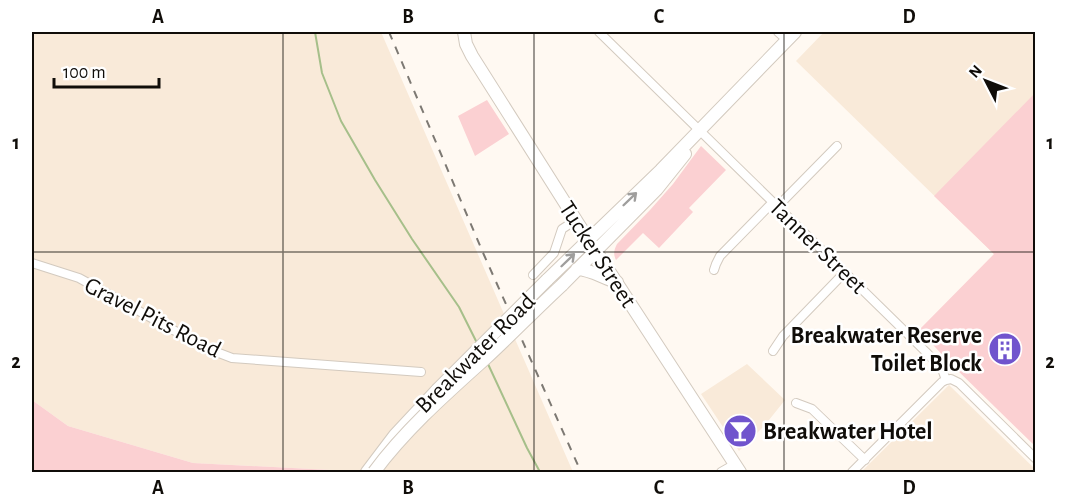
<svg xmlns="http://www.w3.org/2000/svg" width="1067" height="504" font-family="'Alegreya Sans',sans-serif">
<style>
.built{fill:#f9ead9}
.green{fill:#fbd0d2}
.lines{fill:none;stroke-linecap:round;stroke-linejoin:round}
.stream{stroke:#a6bf8a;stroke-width:2}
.street-casing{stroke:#d3cabf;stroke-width:10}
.secondary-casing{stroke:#d3cabf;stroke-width:14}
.street{stroke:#fff;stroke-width:8}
.secondary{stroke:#fff;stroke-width:12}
.rail{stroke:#7d7973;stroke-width:2;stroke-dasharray:8 8;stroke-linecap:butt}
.secondary-bridge-casing{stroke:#d3cabf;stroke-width:14;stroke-linecap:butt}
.secondary-bridge{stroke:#fff;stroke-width:12}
.oneway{stroke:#9f9e9d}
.grid{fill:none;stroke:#100d09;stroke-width:1.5;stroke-opacity:0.55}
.labels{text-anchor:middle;stroke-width:5;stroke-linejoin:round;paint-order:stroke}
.street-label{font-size:24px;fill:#100d09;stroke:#fff}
.poi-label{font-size:24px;font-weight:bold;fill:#100d09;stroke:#fff;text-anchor:end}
.neatline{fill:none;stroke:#100d09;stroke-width:2}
.grid-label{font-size:20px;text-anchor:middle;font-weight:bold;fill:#100d09}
</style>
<rect width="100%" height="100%" fill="#fff9f2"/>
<path class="built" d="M32,32H381L573,472H369L193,463L68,426L32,400Z
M824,32H1035V271L994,254L796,61Z
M747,364L785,400L765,425L739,451L701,394Z
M949,385L1035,469V472H861Z"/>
<path class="green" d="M1035,93V446L951,364L919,330L994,254L934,196Z
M487,100L509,134L475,156L458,116Z
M701,146L726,170L689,208L693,212L659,248L643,233L616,260C613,254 614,250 617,244L650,210L673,184Z
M32,400L68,426L193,463L369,472H32Z"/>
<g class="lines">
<path class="stream" d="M315,32L322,73L341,121L375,180L412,239L459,307L477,343
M488,364L527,448L540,472"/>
<defs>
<path id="street" d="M599,32L926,352L942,369L946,380
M778,32L787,40
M778,206L837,146
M32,263L79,278L206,348L232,358L421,372
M714,270L716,264L720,256L773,202
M533,275L554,253L562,229L576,220
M773,351L783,336L845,272
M946,380L951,379L959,383L1036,459
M796,403L812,409L865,460
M721,472L735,464
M852,472L942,382L946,380"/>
<path id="secondary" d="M464,32L466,44L472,56L579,225L740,472
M577,269C593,270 602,278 617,282
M547,280L661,170L795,32
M562,285L657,189L685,154
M367,472L395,435L437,390"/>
</defs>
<use href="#street" class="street-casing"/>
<use href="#secondary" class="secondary-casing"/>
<use href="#street" class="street"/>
<use href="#secondary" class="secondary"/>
<path class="rail" d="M389,32L484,255L581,472"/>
<defs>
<path id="secondary-bridge" d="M437,390L547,280
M374,472C406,429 446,394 486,358C512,334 536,309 562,285"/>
</defs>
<use href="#secondary-bridge" class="secondary-bridge-casing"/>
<use href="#secondary-bridge" class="secondary-bridge"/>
</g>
<defs><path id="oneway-shaft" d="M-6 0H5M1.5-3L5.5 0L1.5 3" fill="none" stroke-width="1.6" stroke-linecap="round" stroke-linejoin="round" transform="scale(1.5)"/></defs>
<g class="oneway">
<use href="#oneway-shaft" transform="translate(630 199) rotate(-44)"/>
<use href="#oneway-shaft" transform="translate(568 260) rotate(-44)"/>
</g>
<path class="grid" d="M283,32V472M534,32V472M784,32V472M32,252H1036"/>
<defs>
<symbol id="building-disc" viewBox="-11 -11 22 22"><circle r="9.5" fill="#7054cd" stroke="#fff"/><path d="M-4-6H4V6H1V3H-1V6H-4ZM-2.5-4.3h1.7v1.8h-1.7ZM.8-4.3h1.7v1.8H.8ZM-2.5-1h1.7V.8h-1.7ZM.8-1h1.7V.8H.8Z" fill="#fff"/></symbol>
<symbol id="bar-disc" viewBox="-11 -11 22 22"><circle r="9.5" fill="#7054cd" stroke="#fff"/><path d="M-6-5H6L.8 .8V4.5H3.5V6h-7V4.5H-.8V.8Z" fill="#fff"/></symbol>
</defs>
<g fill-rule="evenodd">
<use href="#building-disc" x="986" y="330" width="38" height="38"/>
<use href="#bar-disc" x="721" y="412" width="38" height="38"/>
</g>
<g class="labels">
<g class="street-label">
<text transform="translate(818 246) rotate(44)" y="8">Tanner Street</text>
<text transform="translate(598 254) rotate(57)" y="8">Tucker Street</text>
<text transform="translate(153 317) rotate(27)" y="8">Gravel Pits Road</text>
<text transform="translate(475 353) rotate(-45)" y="8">Breakwater Road</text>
</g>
<g class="poi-label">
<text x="982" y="343">Breakwater Reserve<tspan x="982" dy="28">Toilet Block</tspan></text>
<text x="763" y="439" text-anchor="start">Breakwater Hotel</text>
</g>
</g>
<rect width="1067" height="504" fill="none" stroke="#ffffff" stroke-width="66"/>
<g transform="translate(986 81) rotate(312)" stroke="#ffffff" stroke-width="4.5" paint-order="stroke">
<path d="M0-4.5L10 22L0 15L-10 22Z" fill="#100d09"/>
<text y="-9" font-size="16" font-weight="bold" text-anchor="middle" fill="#100d09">N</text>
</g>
<path d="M54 78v9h105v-9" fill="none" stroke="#100d09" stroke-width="3"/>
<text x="63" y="78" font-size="18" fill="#100d09" stroke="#ffffff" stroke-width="4.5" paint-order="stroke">100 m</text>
<rect x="33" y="33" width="1001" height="438" class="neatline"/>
<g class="grid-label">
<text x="158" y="23">A</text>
<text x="408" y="23">B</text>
<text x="659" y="23">C</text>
<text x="909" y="23">D</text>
<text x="16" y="149">1</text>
<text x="1050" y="149">1</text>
<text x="16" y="368">2</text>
<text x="1050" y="368">2</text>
<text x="158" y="494">A</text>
<text x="408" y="494">B</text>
<text x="659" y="494">C</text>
<text x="909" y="494">D</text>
</g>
</svg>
